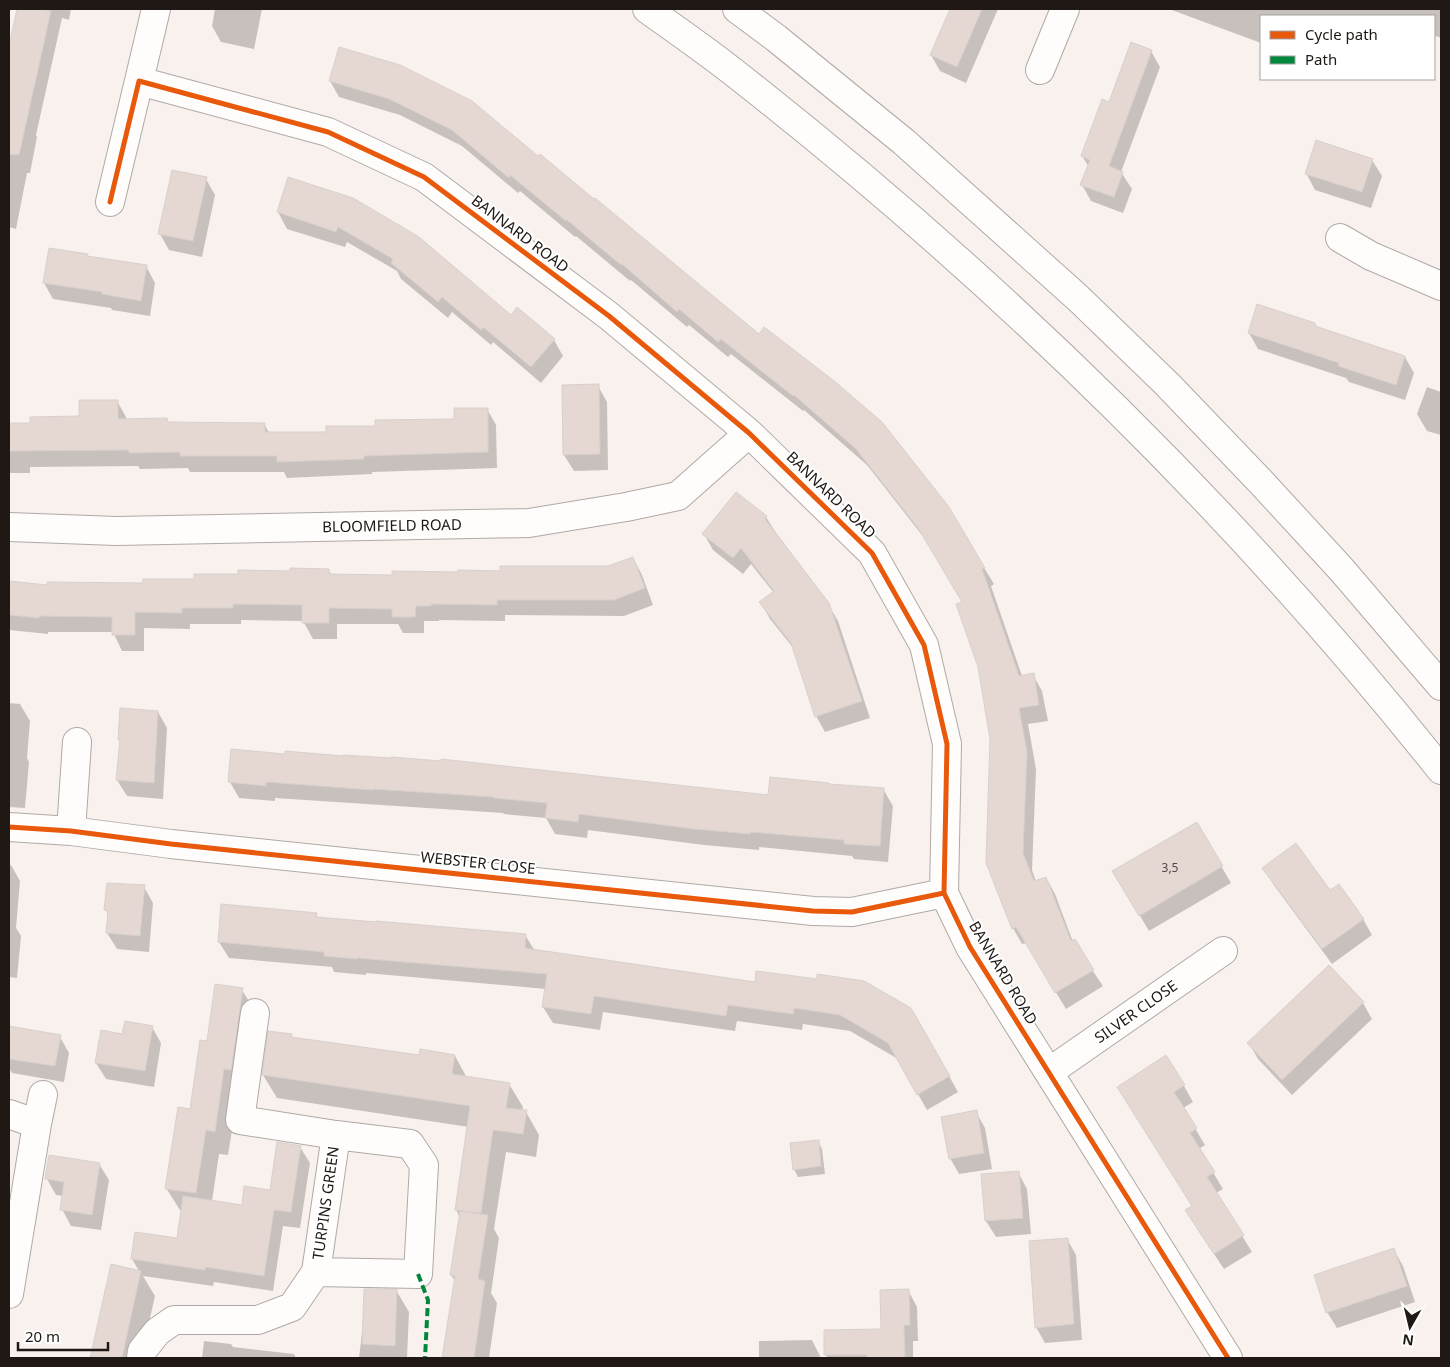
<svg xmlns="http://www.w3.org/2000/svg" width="1450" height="1367" font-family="'Noto Sans',sans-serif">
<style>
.shadow{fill:#0003}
.building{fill:#e5d8d2;stroke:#d7d0cd}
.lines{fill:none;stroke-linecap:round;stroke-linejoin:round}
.minor-casing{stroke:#b0a9a6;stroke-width:30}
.highway-casing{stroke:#b0a9a6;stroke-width:30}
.minor{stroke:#fefdfc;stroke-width:28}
.highway{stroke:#fefdfc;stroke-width:28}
.quiet{stroke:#00873e;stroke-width:4;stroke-dasharray:8 4;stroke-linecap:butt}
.cycleway-casing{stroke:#fff;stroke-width:8}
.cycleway{stroke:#e8590c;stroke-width:5}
.labels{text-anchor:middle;stroke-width:4;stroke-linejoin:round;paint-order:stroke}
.number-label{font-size:12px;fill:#524a46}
.street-label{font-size:15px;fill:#1f1815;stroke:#fff}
</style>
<rect width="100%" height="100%" fill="#f9f1ed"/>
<path class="shadow" d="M18,9H71L69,20L62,18L36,135L37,137L30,173H27L16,229L9,227V51Z
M215,9H262L254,49L221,42L212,26Z
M951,9H998L966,83L940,71L931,55Z
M1169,9H1441V38L1436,36L1434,40V16H1261V43Z
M1151,51L1160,67L1121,172L1132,189L1123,213L1091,201L1082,185L1089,167L1082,156L1110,103Z
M399,66L948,508L994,584L991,586L1022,676L1033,675L1042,691L1048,721L1028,724L1036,769L1032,870L1036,881L1046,878L1055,894L1073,942L1103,986L1066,1009L1026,943L1022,944L1013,928L992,739L979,666L964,602L929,544L867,465L804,410L803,411L731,354L728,357L689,325L687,327L631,280L630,281L576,236L575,237L520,191L518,193L462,146L400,115L339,97L330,81Z
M1372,160L1382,176L1371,208L1315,190L1306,173Z
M289,178L511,317L554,340L563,356L541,383L493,342L491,345L452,312L448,318L401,279L397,271L347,242L345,247L287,229L278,212Z
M206,179L215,195L202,257L169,250L160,234Z
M87,255L88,258L146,266L155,283L150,316L112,310L111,308L53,299L44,283Z
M1315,324L1317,328L1405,357L1414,373L1405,400L1349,382L1346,378L1258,349L1249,333Z
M598,386L607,402L608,470L574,471L564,455Z
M1427,387L1441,392V435L1427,431L1417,414Z
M117,401L126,417V420H167L169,423L264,424L270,434L328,433L456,420L487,409L496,425L497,468L372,472V474L287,478L284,472H190L188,468L140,469L138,466L30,467V473H9V425L31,424L81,418Z
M766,517L776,533L828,604L838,621L870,718L825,732L816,716L795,650L770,619L761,603L774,593L751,564L743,574L713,550L704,534Z
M633,558L642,575L653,605L624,616L505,615V621L439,620V621H424V633H403L398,624H337V639H313L303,621L241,620V624H190V629L144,628V651H122L113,632H48V634L9,630V583L48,586L145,584L328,570L332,576H393L608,568Z
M9,703L20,704L30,721L27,758L29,762L25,808L9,807Z
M158,712L167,728L163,799L127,796L117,780L121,742L119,739Z
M232,750L769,796L883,789L893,806L888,862L854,859L852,856L759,847V850L704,845L588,830L587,838L555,834L546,818L504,814L503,813L275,798V801L239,798L230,782Z
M1196,823L1231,883L1149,931L1114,872Z
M9,865H11L20,881L16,928L21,936L17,978L9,977Z
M1264,868L1330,892L1363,919L1372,935L1332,964L1273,884Z
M144,887L153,903L149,952L117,949L107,933L109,916L106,910Z
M316,914L319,919L525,935L535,951L911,1008L958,1092L927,1110L898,1059L850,1031L803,1024L802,1030L737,1021L735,1031L603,1012L600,1030L553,1023L543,1007L546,989L366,973V975L334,972L332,967L229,958L219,942Z
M242,990L257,1014L238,1093L228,1155L219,1154L212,1201L243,1206L271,1192L300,1147L310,1163L300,1228L283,1226L273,1291L214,1282L213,1286L143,1276L155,1296L141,1358H91L112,1265L139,1271L132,1259L136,1233L178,1240L182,1213L166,1188L191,1110L208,1043Z
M1363,1003L1372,1019L1292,1095L1258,1059L1249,1043Z
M9,1027L60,1037L69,1053L64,1082L12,1073L9,1068Z
M152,1027L161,1043L154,1087L106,1079L96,1063L124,1035Z
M291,1035L293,1039L420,1057L455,1056L467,1078L509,1084L523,1107L522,1111L526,1112L539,1135L536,1157L506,1152L494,1229L499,1238L491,1293L497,1303L489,1358H444L455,1281L451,1275L460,1218L456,1209L469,1127L277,1098L263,1075Z
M1184,1086L1193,1102L1183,1108L1205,1145L1199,1149L1223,1189L1216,1193L1252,1252L1224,1269L1196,1227L1193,1206L1128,1103Z
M976,1112L985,1128L992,1169L959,1174L950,1158Z
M818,1141L822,1149L825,1174L798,1177L794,1169Z
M99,1164L109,1180L101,1230L71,1226L62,1209L64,1196L56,1195L47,1179Z
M1018,1172L1027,1189L1031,1234L996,1237L986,1221Z
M1067,1239L1076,1255L1082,1340L1045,1343L1036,1327Z
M1394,1250L1403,1266L1415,1302L1337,1328L1327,1312Z
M396,1290L409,1312L407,1358H359L363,1324Z
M908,1290L917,1307L918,1341H913V1358H827L826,1355L825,1331L882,1330Z
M812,1340L821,1358H759V1341Z
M204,1341L231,1344L233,1347L294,1354L296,1358H202Z"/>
<path class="building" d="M17,9H38L51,11L19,155L9,154V46Z
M950,9H982L957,67L930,55Z
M1131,42L1152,50L1109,166L1123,172L1114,197L1080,185L1090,160L1081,156L1102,99L1109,102Z
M339,47L400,65L472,101L538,156L540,154L594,199L595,198L759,334L764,327L833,380L882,422L949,507L985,568L982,569L1019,676L1034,673L1039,705L1019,708L1027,752L1023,853L1034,881L1046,877L1071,941L1075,939L1094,970L1055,993L1016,927L1012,929L986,863L990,739L978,667L956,604L962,602L918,528L856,449L794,395L793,396L721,339L718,342L679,309L677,312L622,264L621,265L567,220L566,221L510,175L509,178L452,130L389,99L329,81Z
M1316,140L1373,159L1362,192L1305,174Z
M172,170L207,177L193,241L158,234Z
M288,177L353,198L419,237L511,315L517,307L555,339L531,367L483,327L481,330L442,297L438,302L391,263L393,259L338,227L336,232L277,212Z
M49,248L88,254L87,256L147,265L141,301L102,294V292L43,283Z
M1257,304L1315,323V326L1405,356L1396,385L1338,366L1339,363L1248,333Z
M599,384L600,454L563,455L562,385Z
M79,400H118V419L167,418L168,422L265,423V432H326V426H375V420L454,419V408H488V452L364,456V459L277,462V456H180V452L129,453V450L9,451V423H30V417L79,416Z
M736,492L767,516L765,519L829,603L862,701L815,717L791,643L759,602L774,591L741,548L733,558L702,534Z
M633,557L645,588L614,600H497V605L431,604V606H416L415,617H392V609L329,608V623H302V605L233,604V608H182V613L135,612V635H112V617L39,616V618L9,615V581L47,585V582L143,583V579H194V574H238V570L290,571V568L329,569V574L392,575V571L458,572V570L500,571V566H608Z
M120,708L158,711L154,783L116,780L120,740H118Z
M231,749L285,754V751L343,756V755L391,758V757L441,761V759L768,795L770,777L829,783V784L884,788L880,846L844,844V840L751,832L750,834L694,829L579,814L578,822L545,818L547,803L494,798V797L373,789V790L266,782V786L228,782Z
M1197,822L1223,866L1139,916L1112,871Z
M1296,843L1330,890L1339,884L1364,919L1322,949L1262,868Z
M107,883L145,885L140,936L106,933L108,911L104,910Z
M221,904L317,913L316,917L376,922V921L526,934L525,948L755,982L756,971L817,979V974L864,981L911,1008L950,1076L917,1095L888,1043L840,1015L794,1008L793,1014L728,1005L726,1016L594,996L591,1014L542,1007L547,974L357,958V959L324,956V952L218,942Z
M1329,965L1364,1002L1282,1080L1247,1043Z
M215,984L243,988L231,1070L224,1069L215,1132L206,1130L196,1193L165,1189L178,1107L190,1109L200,1040L207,1041Z
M125,1021L153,1026L145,1071L95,1063L101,1030L122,1034Z
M9,1026L61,1035L55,1066L9,1059Z
M268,1031L292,1034L291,1037L419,1055L420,1049L455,1055L452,1074L510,1083L506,1108L527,1110L523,1134L493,1130L481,1213L455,1210L470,1106L262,1075Z
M1166,1055L1185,1085L1174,1092L1197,1128L1190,1133L1215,1172L1207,1177L1244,1235L1214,1254L1185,1210L1192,1206L1117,1087Z
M977,1110L984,1153L949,1159L941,1117Z
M819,1140L821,1166L793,1170L790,1143Z
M277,1142L301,1146L291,1212L274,1210L264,1276L205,1267V1270L131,1259L135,1232L177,1238L183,1196L242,1205L244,1186L270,1190Z
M49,1155L100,1163L92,1215L60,1210L64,1182L45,1179Z
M1019,1171L1023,1218L985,1221L981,1174Z
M460,1211L488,1215L478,1279L485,1281L474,1358H442L455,1276L450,1275Z
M1068,1238L1074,1324L1035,1328L1029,1241Z
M1394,1248L1407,1286L1326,1313L1314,1275Z
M111,1264L141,1271L122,1358H90Z
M364,1289H397L395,1346L362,1344Z
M909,1289L910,1325H904L905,1358H867V1355H824V1330L881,1329L880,1290Z"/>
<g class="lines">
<defs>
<path id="minor" d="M1040,70L1065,9
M139,81L156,9
M110,202L139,81L328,132L424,177L609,316L749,433L872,553L924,645L947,744L944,893L970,947L1228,1358
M1340,238L1371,256L1441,286
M9,527L116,531L529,523L626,507L678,496L749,433
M9,827L71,831L171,844L813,911L852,912L944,893
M71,831L77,742
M255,1013L240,1120L336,1135
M1049,1072L1223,951
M9,1114L37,1124L9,1294
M37,1124L43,1095
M141,1358L142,1351L157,1332L174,1320H258L292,1307L316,1272L336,1135L410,1144L424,1165L418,1274L316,1272"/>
<path id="highway" d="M647,9C675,29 704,49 732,71C994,276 1234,510 1441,770
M737,9L776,38L904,142L1078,298L1167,384L1260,481L1341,569L1441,686"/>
</defs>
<use href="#minor" class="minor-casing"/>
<use href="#highway" class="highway-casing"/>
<use href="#minor" class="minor"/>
<use href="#highway" class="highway"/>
<path class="quiet" d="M418,1274L428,1300L425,1358"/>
<defs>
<path id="cycleway" d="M110,202L139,81L328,132L424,177L609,316L749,433L872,553L924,645L947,744L944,893L970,947L1228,1358
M9,827L71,831L171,844L813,911L852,912L944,893"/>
</defs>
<use href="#cycleway" class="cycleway-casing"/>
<use href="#cycleway" class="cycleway"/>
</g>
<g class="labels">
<g class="number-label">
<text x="1170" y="872">3,5</text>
</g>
<g class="street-label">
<text transform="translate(520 234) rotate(37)" y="5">BANNARD ROAD</text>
<text transform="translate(831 495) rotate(44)" y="5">BANNARD ROAD</text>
<text transform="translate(392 526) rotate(-1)" y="5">BLOOMFIELD ROAD</text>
<text transform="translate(478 863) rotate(6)" y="5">WEBSTER CLOSE</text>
<text transform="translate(1003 973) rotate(59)" y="5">BANNARD ROAD</text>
<text transform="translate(1136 1012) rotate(-35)" y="5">SILVER CLOSE</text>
<text transform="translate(326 1203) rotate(-82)" y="5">TURPINS GREEN</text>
</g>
</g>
<rect width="1450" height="1367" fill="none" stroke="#1f1815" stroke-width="20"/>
<rect x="1260" y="15" width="175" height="65" fill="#ffffff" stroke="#a5a3a1"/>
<rect x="1270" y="31" width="25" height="8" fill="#e8590c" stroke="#a5a3a1"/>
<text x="1305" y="40" font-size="15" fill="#1f1815">Cycle path</text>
<rect x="1270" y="56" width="25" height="8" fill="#00873e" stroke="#a5a3a1"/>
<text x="1305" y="65" font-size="15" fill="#1f1815">Path</text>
<g transform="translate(1410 1327) rotate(188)" stroke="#ffffff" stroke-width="4" paint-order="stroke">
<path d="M0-4L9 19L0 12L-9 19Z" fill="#1f1815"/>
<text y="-8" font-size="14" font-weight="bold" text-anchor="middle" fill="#1f1815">N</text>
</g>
<path d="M18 1342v8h90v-8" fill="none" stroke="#1f1815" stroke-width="2.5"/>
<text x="25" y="1342" font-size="15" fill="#1f1815" stroke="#ffffff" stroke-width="4" paint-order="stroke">20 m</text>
</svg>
